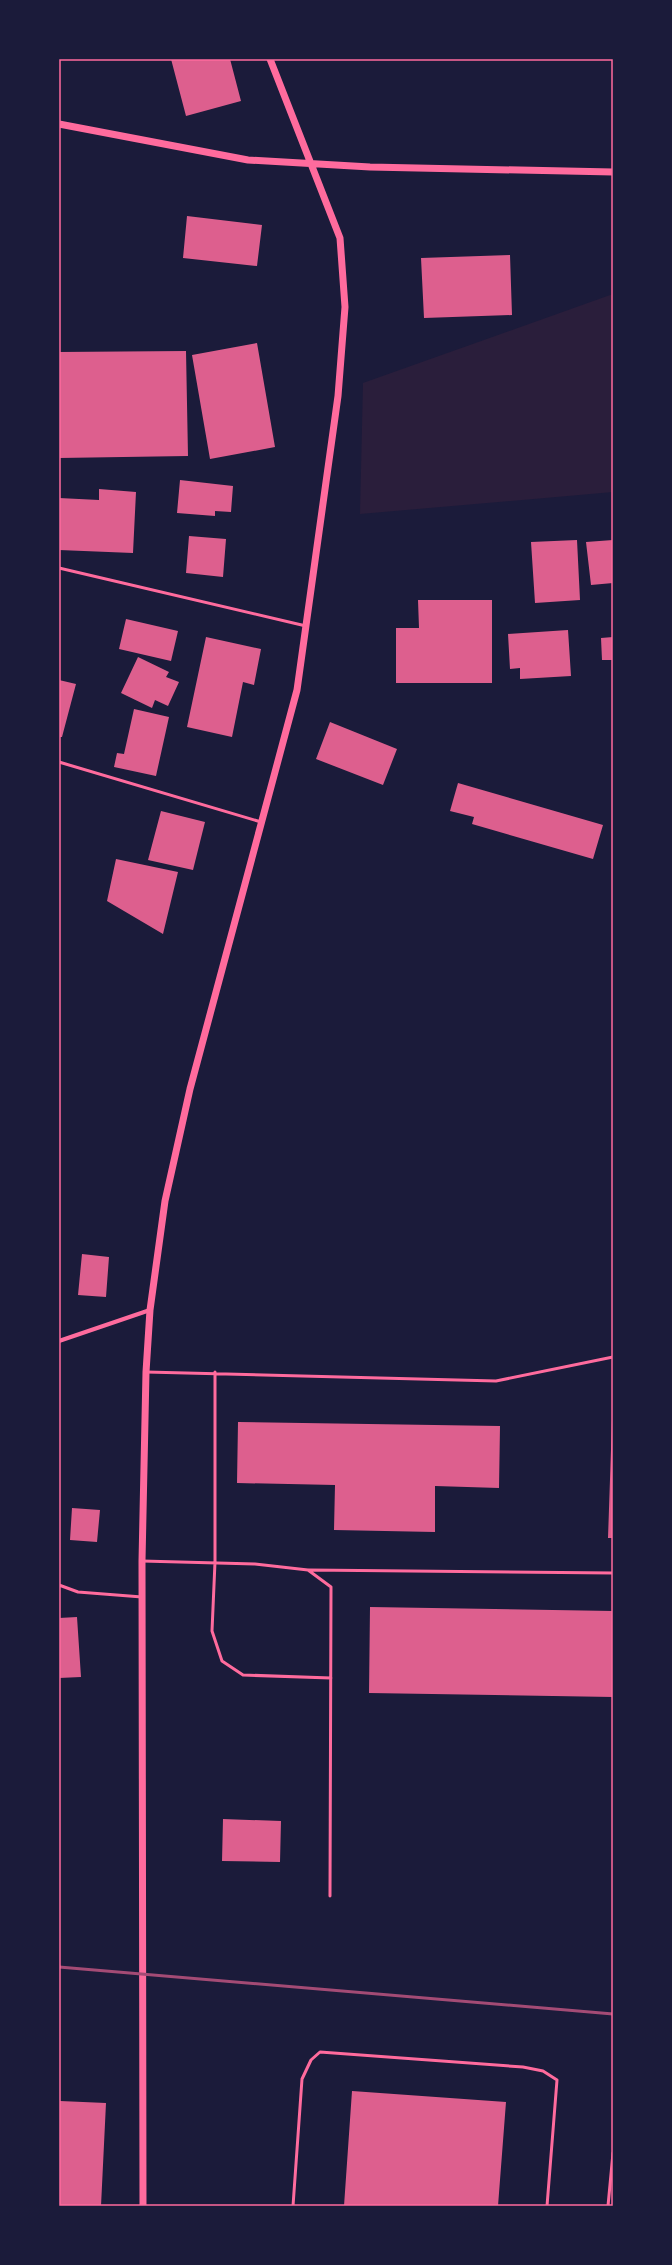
<svg xmlns="http://www.w3.org/2000/svg" width="672" height="2265" font-family="'DejaVu Sans',sans-serif">
<style>
.green{fill:#2a1e3b}
.building{fill:#dd5f8e}
.lines{fill:none;stroke-linecap:round;stroke-linejoin:round}
.service{stroke:#ff6b9d;stroke-width:3}
.minor{stroke:#ff6b9d;stroke-width:4}
.tertiary{stroke:#ff6b9d;stroke-width:7}
.rail{stroke:#a44b75;stroke-width:3}
.neatline{fill:none;stroke:#ff6b9d;stroke-width:1.5}
</style>
<rect width="100%" height="100%" fill="#1b1b3a"/>
<path class="green" d="M613,294V492L360,514L363,383Z"/>
<path class="building" d="M171,59H230L241,101L186,116Z
M187,216L262,225L257,266L183,258Z
M510,255L512,315L424,318L421,258Z
M257,343L275,447L210,459L192,355Z
M186,351L188,456L59,458V352Z
M180,480L233,486L231,512L215,511V516L177,513Z
M99,489L136,492L133,553L59,550V498L99,500Z
M189,536L226,539L223,577L186,573Z
M577,540L580,600L535,603L531,542Z
M613,540V583L591,585L586,542Z
M418,600H492V683H396V628H419Z
M126,619L178,631L171,661L119,649Z
M568,630L571,676L520,679V668L510,669L508,634Z
M206,637L261,649L254,685L243,682L232,737L187,727Z
M613,637V660H602L601,638Z
M138,657L169,672L166,677L179,682L168,706L155,700L152,708L121,693Z
M59,680L76,684L62,737H59Z
M134,709L169,717L156,776L114,767L117,753L124,754Z
M330,722L397,749L383,785L316,759Z
M458,783L603,825L593,859L472,824L474,817L450,811Z
M161,811L205,822L193,870L148,860Z
M116,859L178,872L163,934L107,901Z
M82,1254L109,1257L106,1297L78,1295Z
M612,1420H613V1538H608Z
M238,1422L500,1426L499,1488L435,1486V1532L334,1530L335,1485L237,1483Z
M72,1508L100,1510L97,1542L70,1540Z
M370,1607L613,1611V1697L369,1693Z
M77,1617L81,1677L59,1678V1618Z
M223,1819L281,1821L280,1862L222,1861Z
M352,2091L506,2102L498,2206H344Z
M60,2101L106,2103L101,2206H59Z"/>
<g class="lines">
<path class="service" d="M59,568L306,626
M59,762L261,822
M146,1372L496,1381L613,1357
M215,1372V1562L212,1631L222,1661L243,1675L331,1678
M142,1561L255,1564L308,1570L331,1587L330,1896
M309,1570L613,1573
M59,1585L78,1592L142,1597
M293,2206L302,2079L311,2060L320,2052L523,2067L543,2071L557,2080L547,2206
M608,2206L613,2153"/>
<path class="minor" d="M59,1341L150,1310"/>
<path class="tertiary" d="M59,124L248,160L370,167L613,172
M143,2206L142,1561L146,1372L150,1310L165,1201L190,1089L297,690L338,396L345,307L340,238L270,59"/>
<path class="rail" d="M59,1967L613,2014"/>
</g>
<rect width="672" height="2265" fill="none" stroke="#1b1b3a" stroke-width="120"/>
<rect x="60" y="60" width="552" height="2145" class="neatline"/>
</svg>
